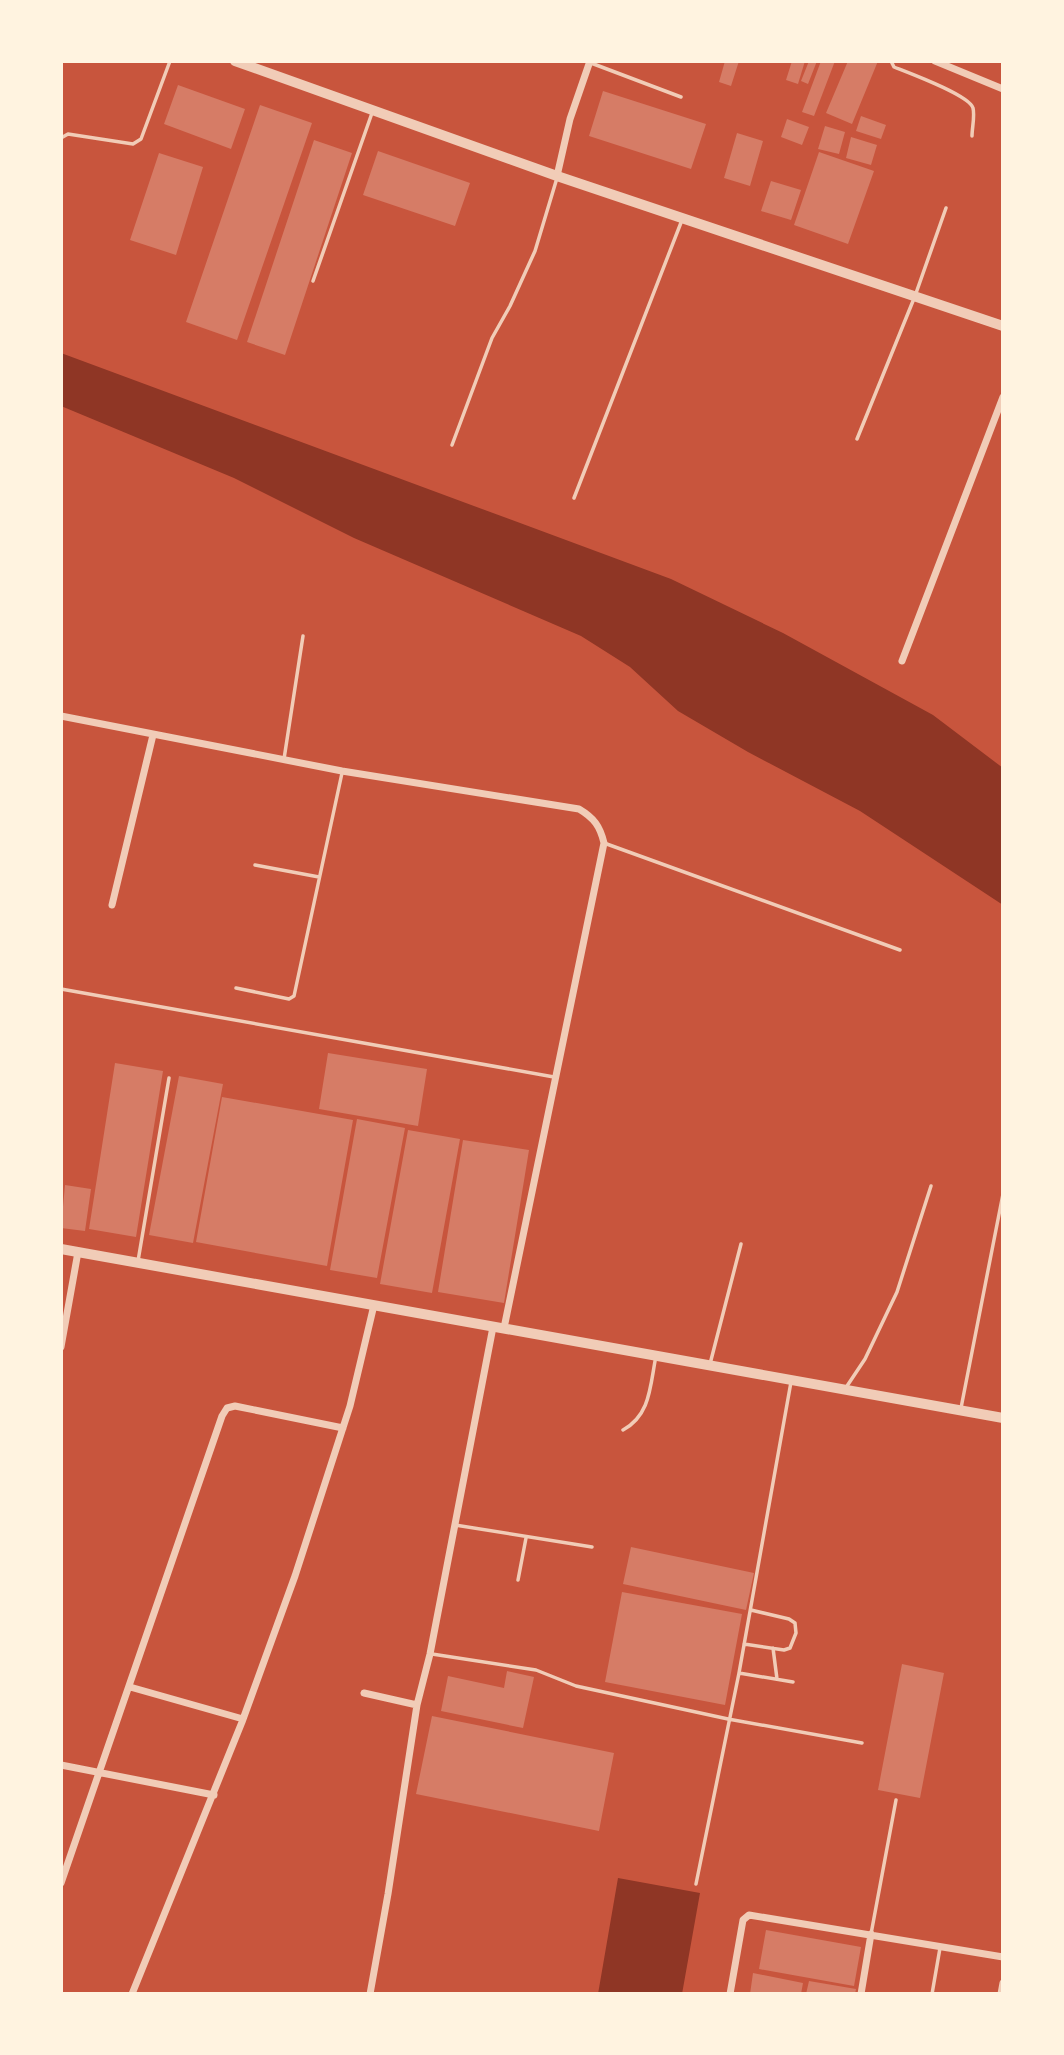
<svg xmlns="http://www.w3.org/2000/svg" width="1064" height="2055" font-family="Arial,sans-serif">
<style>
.water{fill:#8f3625}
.building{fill:#d67c66}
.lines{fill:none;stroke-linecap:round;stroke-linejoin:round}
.service{stroke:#f1ccb7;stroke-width:3.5}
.minor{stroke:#f1ccb7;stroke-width:7}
.tertiary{stroke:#f1ccb7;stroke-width:10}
</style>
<rect width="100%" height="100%" fill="#c8553d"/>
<path class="water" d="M61,353L671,579L783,633L933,715L1003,768V905L860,811L748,752L678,711L630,667L581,636L354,538L234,478L61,406Z
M618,1878L700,1893L682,1994H598Z"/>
<path class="building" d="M725,61H739L731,86L719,82Z
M792,61H805L798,84L786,80Z
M809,61H817L808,84L801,81Z
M821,61H835L814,116L802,112Z
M848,61H878L852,124L826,113Z
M178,85L245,109L231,149L164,124Z
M603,91L706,124L691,169L589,136Z
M260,105L312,123L237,340L186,322Z
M861,116L886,125L881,139L856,131Z
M787,119L809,127L802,145L781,137Z
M825,126L845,132L839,154L818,149Z
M737,133L763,141L750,186L724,178Z
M851,137L877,145L871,165L846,158Z
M314,140L352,153L285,355L247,342Z
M378,151L470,183L455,226L363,195Z
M819,152L874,171L848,244L794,225Z
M159,153L203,167L176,255L130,240Z
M771,181L801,190L791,220L761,211Z
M328,1053L427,1069L418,1126L319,1109Z
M115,1063L163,1071L136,1237L89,1229Z
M179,1076L223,1084L193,1243L149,1235Z
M222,1097L353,1120L327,1266L196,1242Z
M357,1119L405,1128L377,1278L330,1270Z
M408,1130L460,1139L432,1293L380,1284Z
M463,1140L529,1150L504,1303L438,1292Z
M65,1185L91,1189L85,1231L61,1228Z
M631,1547L754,1573L746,1610L623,1584Z
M622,1592L742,1614L725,1705L605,1682Z
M902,1664L944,1673L920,1798L878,1790Z
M507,1671L534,1677L523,1728L441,1711L448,1676L504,1688Z
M432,1716L614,1753L599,1831L416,1794Z
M766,1930L861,1947L854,1986L759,1969Z
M753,1973L803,1983L801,1994H750Z
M809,1981L856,1989L855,1994H806Z"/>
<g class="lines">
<path class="service" d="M891,61L894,67C909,73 969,95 973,108C975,116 972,128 972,136
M591,63L681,97
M61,138L68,134L133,144L141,139L170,61
M313,281L372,113
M857,439L915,296L946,208
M452,445L492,338L510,306L535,251L557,178
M574,498L682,220
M284,759L303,636
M604,843L900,950
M255,865L319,877
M236,988L289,999L294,996L342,773
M61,989L554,1077
M138,1261L169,1078
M710,1364L741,1244
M845,1389L865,1359L897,1292L931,1186
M961,1408L1003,1194
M623,1430C651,1415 650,1385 656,1356
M455,1525L592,1547
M518,1580L526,1538
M744,1644L784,1650L790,1648L796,1633L795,1623L789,1619L751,1610
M773,1648L777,1679
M432,1654L536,1670L576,1686L728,1719L862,1743
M739,1673L793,1682
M696,1884L739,1673L791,1382
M871,1934L896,1800
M932,1994L940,1948"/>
<path class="minor" d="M935,61L1003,89
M557,176L570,119L590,61
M902,661L1003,397
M61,716L342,771L579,809C594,818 600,826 604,843L504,1328
M112,905L153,735
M61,1347L78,1252
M130,1687L243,1719
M364,1693L417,1705
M61,1765L214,1795
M61,1883L222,1416L227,1408L235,1406L343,1428
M132,1994L242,1722L295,1576L350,1406L374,1305
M370,1994L388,1894L417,1705L430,1654L493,1327
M730,1994L743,1920L749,1915L1003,1957
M861,1994L871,1934
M1001,1994L1003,1983"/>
<path class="tertiary" d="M235,61L557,176L1003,326
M61,1249L1003,1418"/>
</g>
<rect width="1064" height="2055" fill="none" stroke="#fff3e0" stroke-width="126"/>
</svg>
